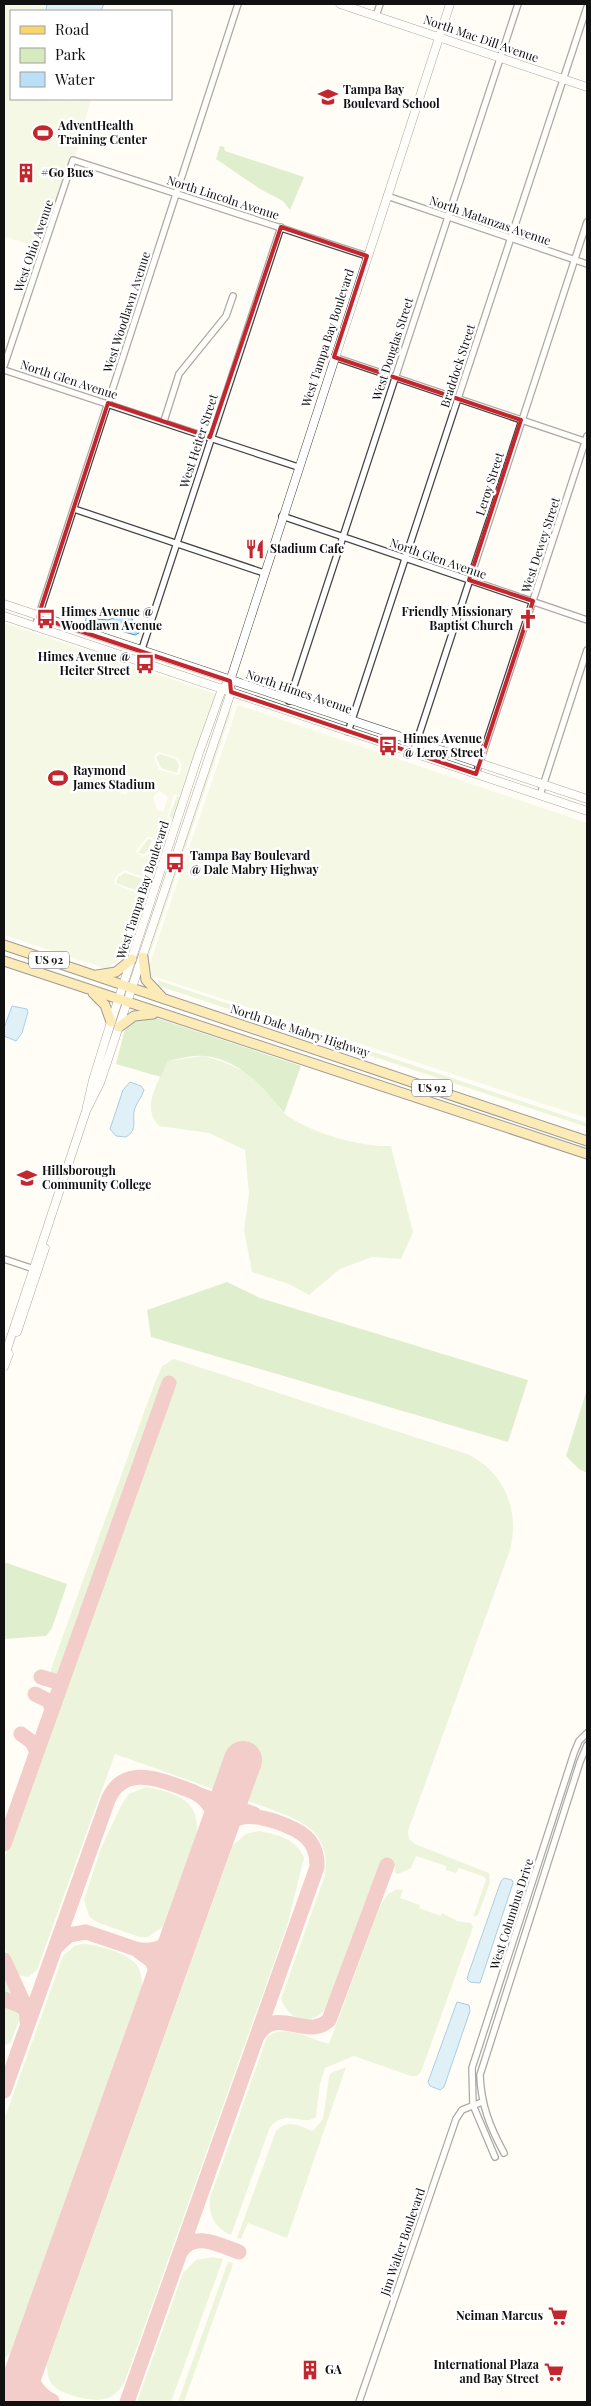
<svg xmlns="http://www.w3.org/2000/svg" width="591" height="2406" font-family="'Playfair Display',serif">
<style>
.green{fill:#d5ebbd}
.forest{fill:#b9dc9c}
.pitch{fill:#e6f2cf;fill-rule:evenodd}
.water{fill:#b9e0f7;stroke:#3f96cf}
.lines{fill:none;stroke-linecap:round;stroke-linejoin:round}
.taxiway{stroke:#e29292;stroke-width:15}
.runway{stroke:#e29292;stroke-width:38}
.minor-casing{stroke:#444;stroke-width:8}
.tertiary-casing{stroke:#444;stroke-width:9}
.primary-casing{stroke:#222;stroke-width:11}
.minor{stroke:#fff;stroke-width:5.5}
.tertiary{stroke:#fff;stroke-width:8}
.primary{stroke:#f9d66b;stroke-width:9}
.marked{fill:none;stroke:#c4262e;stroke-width:4;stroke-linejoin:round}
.labels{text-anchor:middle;stroke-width:5;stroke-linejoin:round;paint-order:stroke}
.shield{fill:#fff;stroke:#585858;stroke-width:1}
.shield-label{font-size:11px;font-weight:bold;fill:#111}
.street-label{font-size:12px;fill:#111;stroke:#fff}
.poi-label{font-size:12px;font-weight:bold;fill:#111;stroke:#fff;text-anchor:start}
</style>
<rect width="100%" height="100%" fill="#fffdf5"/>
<path class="green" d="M233,706L148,959H146L225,719Z
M160,754L176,759L179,765L177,773L161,768L156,757Z
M177,796L181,797L174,819L169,817Z
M163,837L167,838L160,862L156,861Z
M148,839L152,840L147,852L143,854L138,853Z
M125,873L143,879L140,887L135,890L116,883L118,877Z
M157,980L587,1123V1127L159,986Z
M203,1056C227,1061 248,1072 267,1089C274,1096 277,1108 285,1114C311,1133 359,1147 391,1146L413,1232L401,1259L372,1257L340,1269L309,1295L289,1284L252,1272L244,1230L249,1194L245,1150L209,1133L159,1126C140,1107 159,1081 168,1061Z
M174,1359L467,1454C505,1472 520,1511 510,1550L408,1831L409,1839L415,1844L489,1873L490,1882L478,1915L473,1917L486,1880L485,1877L459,1868L456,1873L446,1870V1866L416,1856L411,1868L398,1874L395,1873V1867L381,1863L329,2002C318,2027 290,2024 281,1999L325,1875C333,1823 286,1816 248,1801L260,1766L226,1753L213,1789L115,1754L37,1970L28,1977L18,1975L4,1948V1859L174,1384L165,1381L58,1674L50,1675L52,1666L154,1385L162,1366Z
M146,1787C175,1793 199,1798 197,1833L164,1926L148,1937H140L96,1922L89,1916L84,1900L101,1848L122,1804L129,1794Z
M258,1831C277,1834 297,1839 304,1858L287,1926L125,2381C112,2405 93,2402 71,2395C62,2392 53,2388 49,2379C47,2374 47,2369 47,2364L233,1845L246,1834Z
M397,1889L403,1890L400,1898L420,1905L419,1908L441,1916L442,1913L457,1921L471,1923L473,1927L421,2072L417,2076H411L354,2056L325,2068L320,2084L316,2117C302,2127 287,2108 270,2127L231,2235C215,2228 208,2216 210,2198L267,2037C284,2023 311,2039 329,2044L380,1906L388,1894Z
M81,1944C96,1944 126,1952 136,1964C141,1970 142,1979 142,1987L11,2352L4,2359V2120L63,1956L74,1946Z
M4,1974L13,1995L12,1997L4,1994Z
M4,2004L14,2007L20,2018L11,2042L4,2046Z
M346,2067L287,2238L248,2223L241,2239L237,2238L276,2131C288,2118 300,2126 313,2131L323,2119L329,2077L331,2073Z
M213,2257L223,2259L171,2402H137L183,2273L196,2260Z
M228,2262L233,2263L232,2267L184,2402H178Z"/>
<path class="forest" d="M220,146L224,147L225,151L304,177L290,210L283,201L260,189L216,159Z
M153,1017L301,1066L284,1113C265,1088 238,1058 203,1056C192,1055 179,1059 168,1061L161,1077L116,1064L125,1029L132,1020Z
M227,1282L260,1298L528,1380L508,1442L151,1337L147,1310Z
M587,1389V1473L579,1469L566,1456Z
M4,1562L67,1584L52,1628L46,1636L4,1639Z"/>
<path class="pitch" d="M4,4H47L46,11H11V99L70,101L91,99L75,157L71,156L40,248L4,236Z
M4,623L216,694L182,795H174L167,817L174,821L169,836H161L153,861L159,865L154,880H147L140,900L143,904L147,901L130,954L128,953L107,969L4,935ZM158,752L178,758L182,765L179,775L159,770L154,757ZM125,770L132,781L126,795L114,790L118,775ZM159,791L168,797L163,812L157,810L153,797ZM147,837L153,838L155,841L149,854L143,857L135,852ZM125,870L145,878L142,889L135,892L114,884L116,876Z
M238,705L587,823V1118L150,975L149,966Z"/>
<path class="water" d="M47,4H104L101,11H46Z
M126,607L139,633L135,635L86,621V618L108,620L115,617Z
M12,1006L27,1009L28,1012L22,1033L16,1041L4,1036V1028Z
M130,1082L141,1086L144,1090C142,1097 137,1102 135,1108C131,1120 139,1129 126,1137L116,1136L110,1129L123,1090Z
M504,1878L512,1880L513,1883L480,1983L470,1982L467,1979L468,1975L501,1881Z
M457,2002L469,2005L470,2011L444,2087L440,2090L430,2086L428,2082Z"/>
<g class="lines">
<path class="taxiway" d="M41,1677L61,1683
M35,1694L49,1701L52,1709
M21,1734L32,1742L37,1752
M200,1795L254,1814
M4,1844L169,1383
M57,1946L69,1935L86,1932L136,1949L152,1961L158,1975L159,1989L140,2044
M136,1949C180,1959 189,1909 199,1878
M4,1960L26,2008L27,2022
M4,1999L21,2006L27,2012
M258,2035C276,2005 307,2041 329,2020L387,1865
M4,2091L108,1800C121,1769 150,1776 175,1785C186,1789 198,1792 206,1801C214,1810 216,1823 217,1834
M180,2253C193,2230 219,2245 239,2252
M49,2306C38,2336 12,2381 52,2401
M4,2376L19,2368L30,2351
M4,2383L45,2398
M4,2398L5,2402
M127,2402L317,1867C318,1839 300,1830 277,1822C254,1814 233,1812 217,1834"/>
<path class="runway" d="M13,2402L243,1760"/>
<defs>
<path id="minor" d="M376,16L380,4
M387,196L587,264
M334,357L587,442
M4,366L73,160L367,256
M4,370L298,467
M164,421L179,374L226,316L233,296
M74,509L264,573
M282,516L587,620
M35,627L238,4
M138,661L281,227
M289,701L518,4
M348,732L587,7
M413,753L587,222
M476,774L587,436
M540,795L587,650
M4,1259L37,1270
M504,2153C490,2127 481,2105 480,2075L580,1762L587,1745
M495,2157L473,2105L472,2068L574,1753L579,1741L587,1733
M359,2402L456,2119L462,2110L482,2102"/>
<path id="tertiary" d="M340,4L587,87
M4,604L587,799
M4,616L587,811
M86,1111L100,1083L231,692L230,681L450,4
M17,1332L45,1248
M4,1358L86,1111L93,1080L111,1022L199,753L222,689L230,681
M4,1367L9,1354"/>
<path id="primary" d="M4,945L587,1141
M143,957L146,980L162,997
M4,961L587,1154
M97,975L116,972L132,959
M93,993L105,1005L111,1022
M119,1027L134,1016L153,1014"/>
</defs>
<use href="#minor" class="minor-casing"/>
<use href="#tertiary" class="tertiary-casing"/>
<use href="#primary" class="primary-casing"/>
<use href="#minor" class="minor"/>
<use href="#tertiary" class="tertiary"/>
<use href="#primary" class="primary"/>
</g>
<path d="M0 0H591V2406H0ZM281,227L367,256L334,357L521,420L469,580L533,601L476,774L231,692L230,681L38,617L108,403L210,437Z" fill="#fffdf5" fill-opacity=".55" fill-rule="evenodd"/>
<path class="marked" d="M281,227L367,256L334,357L521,420L469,580L533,601L476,774L231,692L230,681L38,617L108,403L210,437Z"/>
<defs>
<symbol id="school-bare" viewBox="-9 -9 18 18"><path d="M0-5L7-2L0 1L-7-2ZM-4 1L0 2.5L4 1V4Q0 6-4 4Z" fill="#c4262e" stroke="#fff" stroke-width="2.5" paint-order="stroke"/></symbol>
<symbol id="stadium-bare" viewBox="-9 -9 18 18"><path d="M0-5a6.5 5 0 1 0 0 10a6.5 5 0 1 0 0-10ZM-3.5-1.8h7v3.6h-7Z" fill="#c4262e" stroke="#fff" stroke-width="2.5" paint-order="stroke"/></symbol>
<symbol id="building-bare" viewBox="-9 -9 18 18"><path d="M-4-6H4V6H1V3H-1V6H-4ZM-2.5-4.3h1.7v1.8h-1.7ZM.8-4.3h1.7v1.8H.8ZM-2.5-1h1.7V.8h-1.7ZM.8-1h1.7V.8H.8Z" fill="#c4262e" stroke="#fff" stroke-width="2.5" paint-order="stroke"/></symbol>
<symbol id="restaurant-bare" viewBox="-9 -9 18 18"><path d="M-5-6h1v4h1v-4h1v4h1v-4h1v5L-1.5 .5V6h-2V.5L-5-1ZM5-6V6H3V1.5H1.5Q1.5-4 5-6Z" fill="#c4262e" stroke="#fff" stroke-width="2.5" paint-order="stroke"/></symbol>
<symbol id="bus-bare" viewBox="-9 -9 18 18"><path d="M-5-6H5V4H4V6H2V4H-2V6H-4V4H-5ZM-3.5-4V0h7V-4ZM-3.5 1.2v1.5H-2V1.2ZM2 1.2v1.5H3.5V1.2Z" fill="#c4262e" stroke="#fff" stroke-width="2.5" paint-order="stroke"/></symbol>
<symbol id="church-bare" viewBox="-9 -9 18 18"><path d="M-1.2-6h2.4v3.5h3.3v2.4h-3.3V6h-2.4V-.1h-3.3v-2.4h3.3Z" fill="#c4262e" stroke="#fff" stroke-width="2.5" paint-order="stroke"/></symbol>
<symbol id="university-bare" viewBox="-9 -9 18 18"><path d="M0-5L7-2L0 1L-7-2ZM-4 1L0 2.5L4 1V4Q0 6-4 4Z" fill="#c4262e" stroke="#fff" stroke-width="2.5" paint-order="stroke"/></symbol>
<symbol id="supermarket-bare" viewBox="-9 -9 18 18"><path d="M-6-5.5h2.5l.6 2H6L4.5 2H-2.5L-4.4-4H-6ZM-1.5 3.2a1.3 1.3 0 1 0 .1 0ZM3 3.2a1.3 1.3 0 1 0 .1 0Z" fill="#c4262e" stroke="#fff" stroke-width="2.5" paint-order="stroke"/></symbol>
</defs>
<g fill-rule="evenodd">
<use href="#school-bare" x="314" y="83" width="28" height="28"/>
<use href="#stadium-bare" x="29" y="119" width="28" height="28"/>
<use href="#building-bare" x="12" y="159" width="28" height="28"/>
<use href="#restaurant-bare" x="241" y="535" width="28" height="28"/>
<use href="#bus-bare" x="32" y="605" width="28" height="28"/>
<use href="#church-bare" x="514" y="605" width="28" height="28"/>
<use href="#bus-bare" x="131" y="650" width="28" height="28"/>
<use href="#bus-bare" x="374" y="732" width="28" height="28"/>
<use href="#stadium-bare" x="44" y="764" width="28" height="28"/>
<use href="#bus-bare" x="161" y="849" width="28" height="28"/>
<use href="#university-bare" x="13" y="1164" width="28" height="28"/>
<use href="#supermarket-bare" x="544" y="2302" width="28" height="28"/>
<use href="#building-bare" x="296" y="2356" width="28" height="28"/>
<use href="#supermarket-bare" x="540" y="2358" width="28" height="28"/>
</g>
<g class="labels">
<g class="shield">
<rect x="29" y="951.5" width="40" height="17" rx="4"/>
<rect x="412" y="1079.5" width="40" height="17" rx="4"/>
</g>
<g class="shield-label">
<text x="49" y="964">US 92</text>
<text x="432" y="1092">US 92</text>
</g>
<g class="street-label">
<text transform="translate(481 39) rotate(19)" y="4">North Mac Dill Avenue</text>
<text transform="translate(223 198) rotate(18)" y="4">North Lincoln Avenue</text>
<text transform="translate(490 221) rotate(19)" y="4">North Matanzas Avenue</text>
<text transform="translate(34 246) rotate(-71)" y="4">West Ohio Avenue</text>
<text transform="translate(127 312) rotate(-72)" y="4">West Woodlawn Avenue</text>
<text transform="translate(328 338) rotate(-72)" y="4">West Tampa Bay Boulevard</text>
<text transform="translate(393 349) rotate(-72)" y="4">West Douglas Street</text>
<text transform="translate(458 366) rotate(-72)" y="4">Braddock Street</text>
<text transform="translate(69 380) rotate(18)" y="4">North Glen Avenue</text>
<text transform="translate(199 441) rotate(-72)" y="4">West Heiter Street</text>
<text transform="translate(490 484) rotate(-72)" y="4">Leroy Street</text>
<text transform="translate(541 545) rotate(-72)" y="4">West Dewey Street</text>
<text transform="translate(438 559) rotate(19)" y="4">North Glen Avenue</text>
<text transform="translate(299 692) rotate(19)" y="4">North Himes Avenue</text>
<text transform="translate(143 890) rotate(-72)" y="4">West Tampa Bay Boulevard</text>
<text transform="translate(300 1031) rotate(18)" y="4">North Dale Mabry Highway</text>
<text transform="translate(512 1914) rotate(-72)" y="4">West Columbus Drive</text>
<text transform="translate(403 2242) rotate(-71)" y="4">Jim Walter Boulevard</text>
</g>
<g class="poi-label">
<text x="343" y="94">Tampa Bay<tspan x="343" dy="14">Boulevard School</tspan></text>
<text x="58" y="130">AdventHealth<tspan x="58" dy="14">Training Center</tspan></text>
<text x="41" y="177">#Go Bucs</text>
<text x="270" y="553">Stadium Cafe</text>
<text x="61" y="616">Himes Avenue @<tspan x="61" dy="14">Woodlawn Avenue</tspan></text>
<text x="513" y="616" text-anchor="end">Friendly Missionary<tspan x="513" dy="14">Baptist Church</tspan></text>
<text x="130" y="661" text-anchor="end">Himes Avenue @<tspan x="130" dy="14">Heiter Street</tspan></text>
<text x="403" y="743">Himes Avenue<tspan x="403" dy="14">@ Leroy Street</tspan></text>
<text x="73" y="775">Raymond<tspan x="73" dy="14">James Stadium</tspan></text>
<text x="190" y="860">Tampa Bay Boulevard<tspan x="190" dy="14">@ Dale Mabry Highway</tspan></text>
<text x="42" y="1175">Hillsborough<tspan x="42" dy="14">Community College</tspan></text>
<text x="543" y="2320" text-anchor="end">Neiman Marcus</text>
<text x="539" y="2369" text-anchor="end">International Plaza<tspan x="539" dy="14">and Bay Street</tspan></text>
<text x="325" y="2374">GA</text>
</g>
</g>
<rect width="591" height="2406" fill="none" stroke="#111111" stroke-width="10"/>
<rect x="10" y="10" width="162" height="90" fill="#ffffff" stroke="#a0a0a0"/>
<rect x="20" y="26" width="25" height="8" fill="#f9d66b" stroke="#a0a0a0"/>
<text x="55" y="35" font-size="15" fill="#111111">Road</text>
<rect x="20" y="48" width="25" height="15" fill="#d5ebbd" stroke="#a0a0a0"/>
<text x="55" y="60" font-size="15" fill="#111111">Park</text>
<rect x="20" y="72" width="25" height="15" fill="#b9e0f7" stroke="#a0a0a0"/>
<text x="55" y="85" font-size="15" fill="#111111">Water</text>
</svg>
